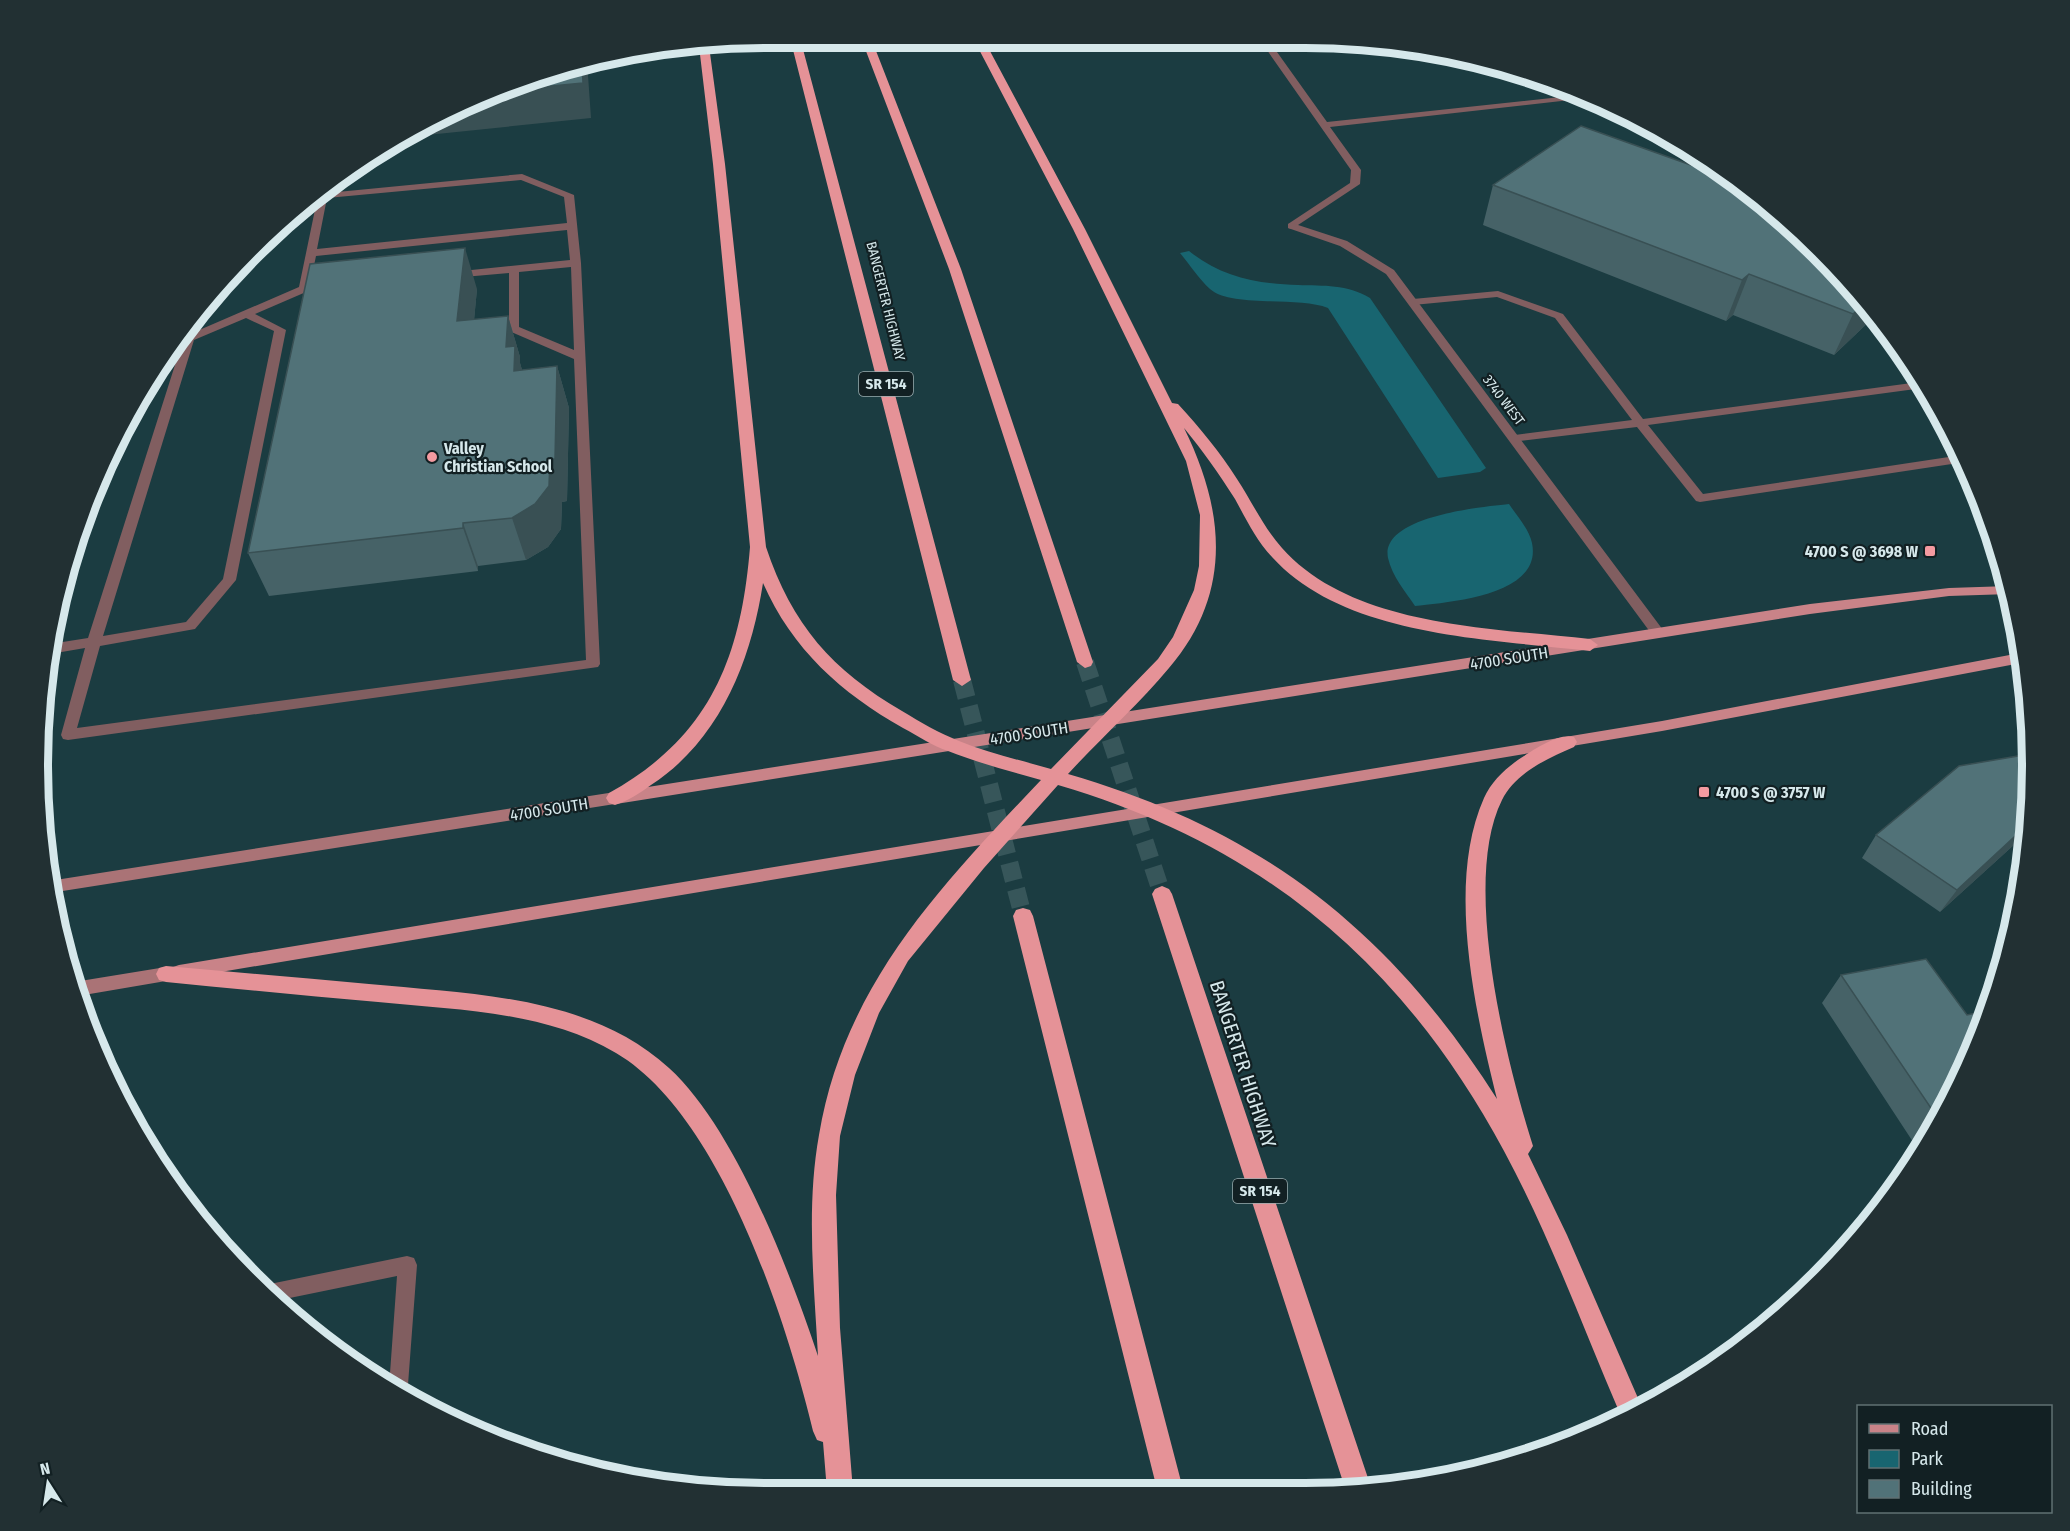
<svg xmlns="http://www.w3.org/2000/svg" width="2070" height="1531" font-family="'Fira Sans Condensed',sans-serif">
<style>
.green{fill:#186570}
.lines{fill:none;stroke-linecap:round;stroke-linejoin:round}
.motorway-tunnel{stroke:#37565a;stroke-width:18;stroke-dasharray:18 9;stroke-linecap:butt}
.service{fill:#815e60;fill-rule:evenodd}
.minor{fill:#815e60;fill-rule:evenodd}
.secondary{fill:#aa7376;fill-rule:evenodd}
.primary{fill:#c98388;fill-rule:evenodd}
.motorway{fill:#e59297;fill-rule:evenodd}
.wall{fill:#466267}
.shaded-wall{fill:#395054}
.building{fill:#517278;stroke:#395054;stroke-width:1.5}
.poi-dot{fill:#f49aa0;stroke:#122023;stroke-width:2}
.labels{text-anchor:middle;stroke-width:4.5;stroke-linejoin:round;paint-order:stroke}
.far-street-label{font-size:14px;fill:#d6e8eb;stroke:#122023}
.shield{fill:#122023;stroke:#9bacaf;stroke-width:1.5}
.shield-label{font-size:15px;font-weight:bold;fill:#d6e8eb}
.poi-label{font-size:16px;font-weight:bold;fill:#d6e8eb;stroke:#122023;text-anchor:start}
.street-label{font-size:16px;fill:#d6e8eb;stroke:#122023}
.near-street-label{font-size:20px;fill:#d6e8eb;stroke:#122023}
.rim{fill:none;stroke:#d6e8eb;stroke-width:8}
</style>
<rect width="100%" height="100%" fill="#1b3c41"/>
<path class="green" d="M1189,251C1221,277 1258,284 1298,285C1324,286 1347,284 1370,298L1486,468L1480,472L1438,478L1328,308C1298,296 1231,308 1210,289C1199,279 1190,265 1180,253Z
M1509,504C1517,516 1529,529 1532,543C1543,596 1448,602 1415,606C1405,591 1392,576 1388,558C1380,516 1482,507 1509,504Z"/>
<g class="lines">
<path class="motorway-tunnel" d="M1085,662L1162,894
M962,680L1023,916"/>
<path class="service" d="M1285,39H1318L1314,42L1272,45L1327,122L1579,95L1588,98L1330,127L1361,170L1360,184L1292,229L1288,228V224L1350,183L1351,170L1262,43Z
M522,174L574,195L581,263L600,664L598,667L68,740L63,739L61,735L85,648L50,654V644L88,638L182,343H175L179,336L184,335L188,323L200,311L201,313L197,331L299,287L317,200L327,193ZM521,180L564,197L567,223L317,249L327,198ZM567,230L570,260L452,272L447,275L452,278L509,273V331L574,359L586,660L77,728L100,646L195,629L236,580L286,330L255,314L306,292L328,289L329,287L324,284L310,285L316,256ZM571,267L574,350L519,327V272ZM246,318L274,331L223,579L186,622L103,636L194,340Z
M1498,291L1563,314L1643,419L1919,382L1923,388L1648,425L1703,494L1962,455L1965,462L1700,502L1696,501L1637,427L1511,442L1509,439L1515,435L1632,420L1555,318L1497,297L1413,305L1408,302L1413,299Z
M407,1256L414,1258L417,1265L407,1398L389,1387L397,1276L275,1301L260,1286Z"/>
<path class="minor" d="M1292,223L1347,241L1394,270L1663,630L1665,633L1663,636H1653L1386,274L1340,246L1288,228V224Z"/>
<path class="secondary" d="M615,792L620,794L623,798L620,802L615,804L50,893L49,881Z
M166,967L172,969L174,974L172,979L166,981L78,996L74,982Z"/>
<path class="primary" d="M2009,586L2010,594L1949,596L1810,614L616,804L611,802L608,798L611,794L616,792L1810,604L1949,588Z
M2020,653L2021,663L1662,731L179,979L173,977L171,972L173,967L179,965L1662,721Z"/>
<path class="motorway" d="M790,38H800L971,680L962,686L953,680Z
M861,38H871L961,269L1093,662L1091,666L1085,668L1077,662L949,269Z
M973,38H983L1085,229L1172,403L1178,404C1200,428 1220,452 1237,479C1252,502 1264,528 1282,548C1352,627 1492,628 1590,639L1598,645L1590,651C1490,639 1344,637 1272,557C1256,540 1246,519 1235,499C1219,474 1203,451 1184,428C1225,511 1233,593 1169,668C1138,705 1101,738 1068,774C1261,830 1389,929 1497,1099C1475,1011 1446,883 1484,798C1492,780 1508,766 1524,756C1537,748 1559,733 1574,737L1577,742L1574,747C1548,758 1515,773 1502,800C1461,882 1506,1061 1533,1146L1528,1154L1567,1235L1641,1405L1621,1416C1583,1328 1550,1236 1504,1151C1403,963 1262,845 1058,785L984,868L908,961L879,1013L855,1075L840,1136L836,1195L840,1328L853,1491H827L823,1442L817,1440L813,1431C786,1319 720,1114 616,1053C545,1011 458,1010 378,1002C308,996 237,989 166,982L159,980L156,974L159,968L166,966C234,972 302,978 369,984C471,994 589,995 669,1068C735,1128 790,1272 818,1356C814,1284 806,1207 819,1135C844,985 941,886 1041,780C1010,771 978,763 948,751C933,746 918,736 903,728C841,693 792,649 763,583C751,661 720,740 651,785C640,793 628,801 615,805L609,803L606,798L609,793C710,737 741,658 750,547L713,164L699,46H709L725,164L766,547C792,625 832,670 902,711C920,722 939,733 959,741C988,753 1020,760 1051,769L1158,659L1173,637L1194,590L1199,566L1200,515L1186,461L1073,229Z
M1162,886L1169,889L1172,894L1371,1487L1345,1488L1152,894L1155,889Z
M1023,908L1030,910L1033,916L1183,1489H1157L1013,916L1016,910Z"/>
</g>
<path class="wall" d="M1493,185L1819,250L1876,315L1834,355L1733,315L1726,321L1483,225Z
M477,289L474,320L508,316L520,357V363L522,370L557,366L569,408L567,501L562,502L561,529L548,547L526,560L478,566V571L269,596L248,553Z
M2027,833L1940,912L1862,858L1876,835Z
M1841,975L1967,1015L1983,1023L1935,1130L1919,1151L1822,1003Z"/>
<path class="shaded-wall" d="M587,61L591,118L398,138L401,135L510,90L582,62Z
M465,248L477,289L470,363L457,321Z
M1749,274L1733,315L1726,321L1742,280Z
M1865,303L1876,315L1834,355L1853,314Z
M508,316L520,357V363L527,387L526,413L506,347Z
M557,366L569,408L567,501L562,502L561,529L548,547L526,560L512,518L550,459Z
M463,523L478,566V571L463,528Z
M2027,825V833L1940,912L1957,890Z"/>
<path class="building" d="M577,62H582L583,83L510,90Z
M1581,126L1733,180L1819,250L1865,303L1853,314L1749,274L1742,280L1493,185Z
M465,248L457,321L508,316L506,347L515,346L514,371L557,366L555,459H550L549,486L535,504L512,518L463,523V528L248,553L310,264Z
M2030,754L2027,825L1957,890L1876,835L1959,766Z
M1926,959L1967,1015L1976,1013L1983,1023L1939,1120L1841,975Z"/>
<g class="poi-dot">
<circle cx="432" cy="457" r="6"/>
<rect x="1924" y="545" width="12" height="12" rx="3"/>
<rect x="1698" y="786" width="12" height="12" rx="3"/>
</g>
<g class="labels">
<g class="far-street-label">
<text transform="translate(886 301) rotate(76)" y="5">BANGERTER HIGHWAY</text>
<text transform="translate(1504 400) rotate(53)" y="5">3740 WEST</text>
</g>
<g class="shield">
<rect x="859" y="372" width="54" height="24" rx="4.5"/>
<rect x="1233" y="1179" width="54" height="24" rx="4.5"/>
</g>
<g class="shield-label">
<text x="886" y="389">SR 154</text>
<text x="1260" y="1196">SR 154</text>
</g>
<g class="poi-label">
<text x="444" y="454">Valley<tspan x="444" dy="18">Christian School</tspan></text>
<text x="1918" y="557" text-anchor="end">4700 S @ 3698 W</text>
<text x="1716" y="798">4700 S @ 3757 W</text>
</g>
<g class="street-label">
<text transform="translate(1509 658) rotate(-9)" y="6">4700 SOUTH</text>
<text transform="translate(1029 733) rotate(-9)" y="6">4700 SOUTH</text>
<text transform="translate(549 809) rotate(-9)" y="6">4700 SOUTH</text>
</g>
<g class="near-street-label">
<text transform="translate(1243 1064) rotate(72)" y="7">BANGERTER HIGHWAY</text>
</g>
</g>
<path d="M0 0H2070V1531H0ZM765 48H1305A717 717 0 0 1 2022 765V766A717 717 0 0 1 1305 1483H765A717 717 0 0 1 48 766V765A717 717 0 0 1 765 48Z" fill="#223033" fill-rule="evenodd"/>
<path class="rim" d="M765 48H1305A717 717 0 0 1 2022 765V766A717 717 0 0 1 1305 1483H765A717 717 0 0 1 48 766V765A717 717 0 0 1 765 48Z"/>
<rect x="1857" y="1405" width="195" height="108" fill="#122023" stroke="#607073" stroke-width="1.5"/>
<rect x="1869" y="1424" width="30" height="9" fill="#c98388" stroke="#607073" stroke-width="1.5"/>
<text x="1911" y="1435" font-size="18" fill="#d6e8eb">Road</text>
<rect x="1869" y="1450" width="30" height="18" fill="#186570" stroke="#607073" stroke-width="1.5"/>
<text x="1911" y="1465" font-size="18" fill="#d6e8eb">Park</text>
<rect x="1869" y="1480" width="30" height="18" fill="#517278" stroke="#607073" stroke-width="1.5"/>
<text x="1911" y="1495" font-size="18" fill="#d6e8eb">Building</text>
<g transform="translate(48 1483) rotate(348)" stroke="#122023" stroke-width="4.5" paint-order="stroke">
<path d="M0-4.5L10 22L0 15L-10 22Z" fill="#d6e8eb"/>
<text y="-9" font-size="16" font-weight="bold" text-anchor="middle" fill="#d6e8eb">N</text>
</g>
</svg>
